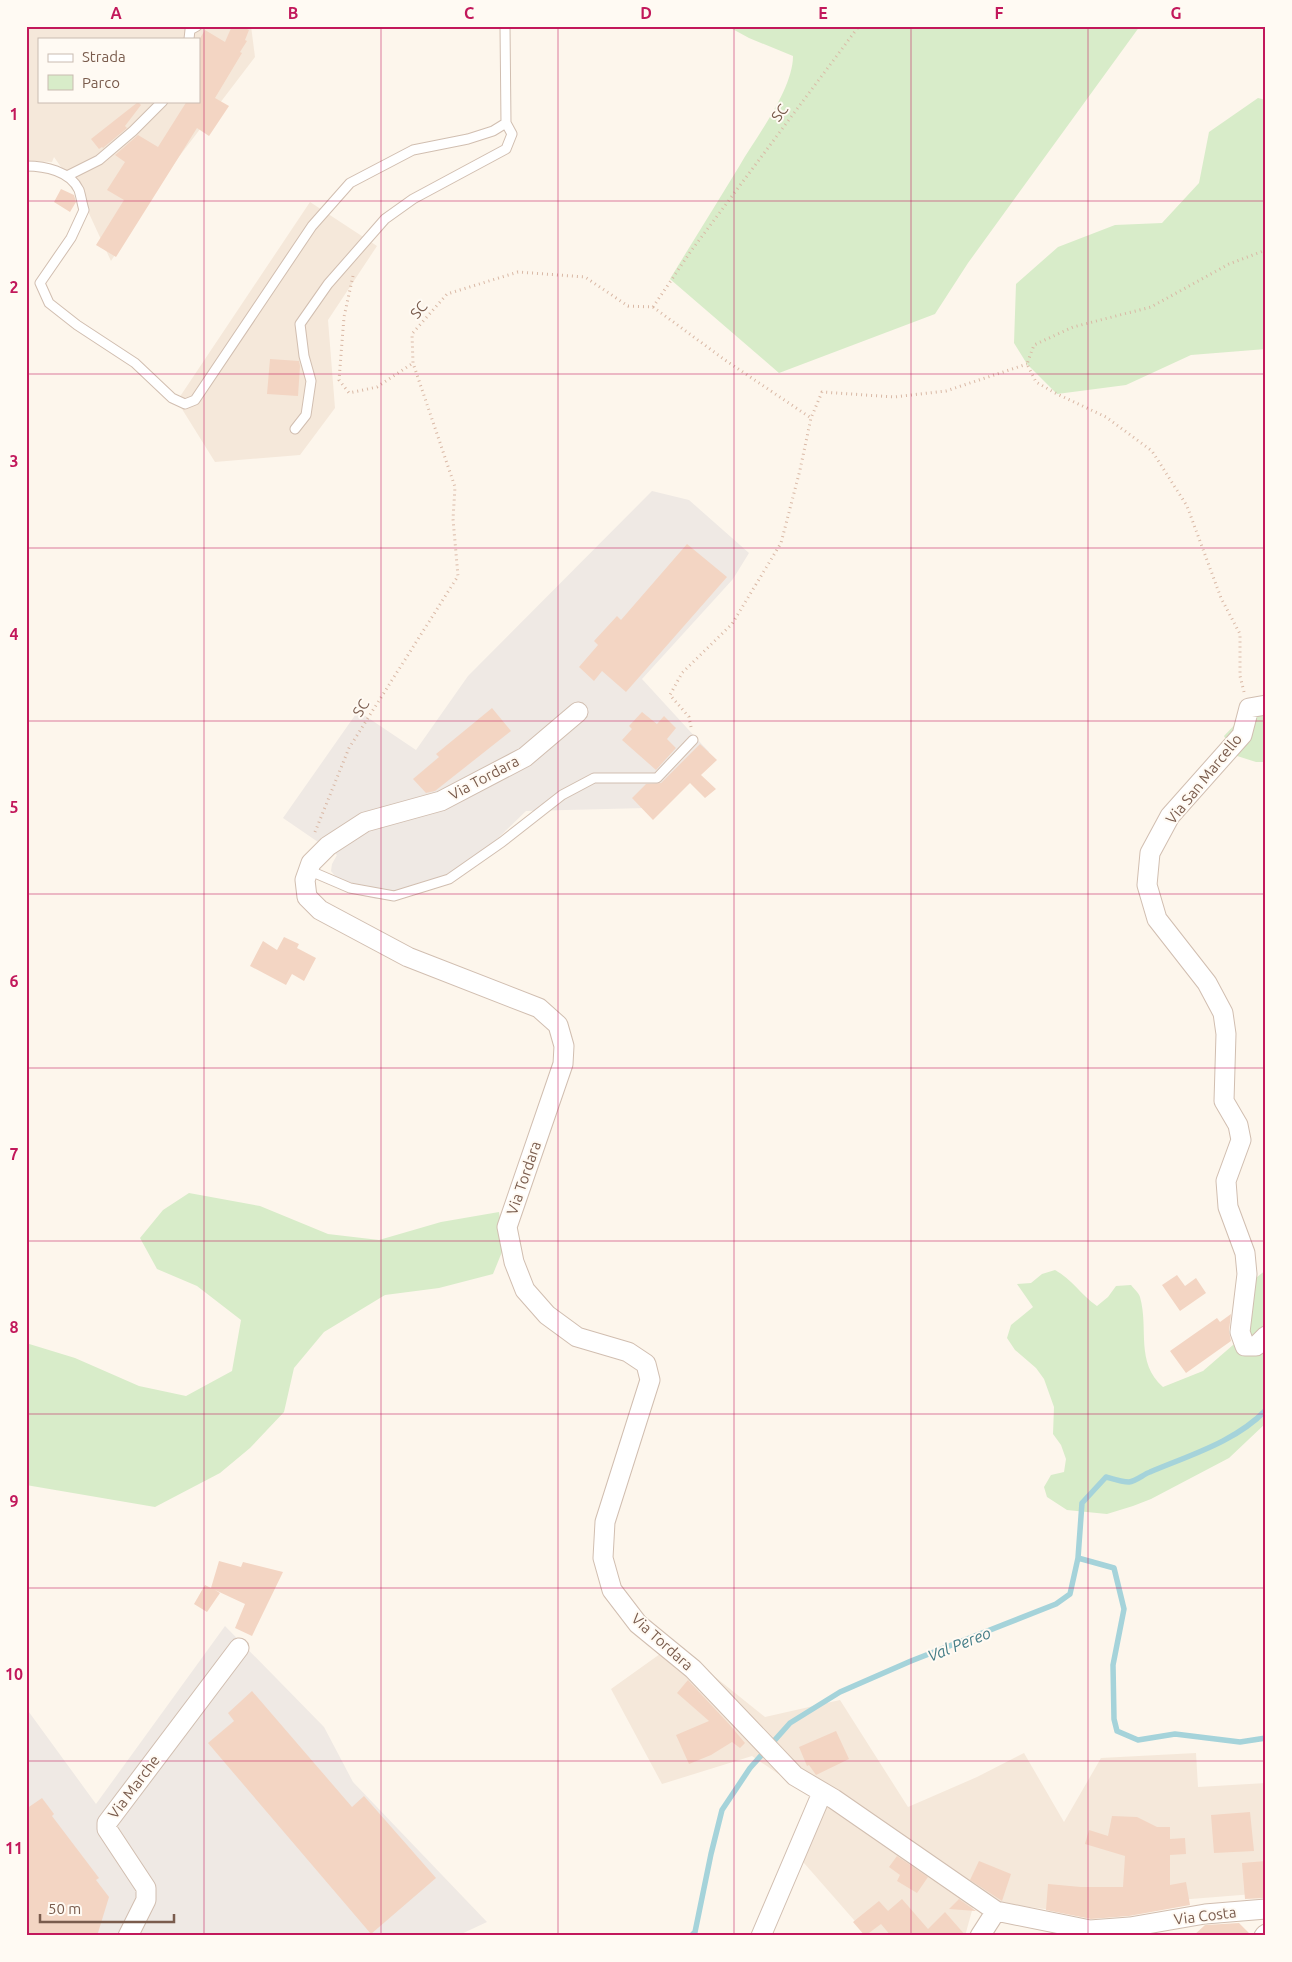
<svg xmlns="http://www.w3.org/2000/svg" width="1292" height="1962" font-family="Ubuntu,sans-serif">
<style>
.residential{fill:#f5e8da;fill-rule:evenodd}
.industrial{fill:#efe9e4}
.green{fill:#d8ecc9}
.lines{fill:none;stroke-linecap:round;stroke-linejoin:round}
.stream{stroke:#a5d3da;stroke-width:5.5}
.building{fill:#f3d5c3}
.lane-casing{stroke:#d1beb0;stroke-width:11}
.street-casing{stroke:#d1beb0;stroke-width:21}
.path{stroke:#d9b8a5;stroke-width:3;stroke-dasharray:1 4;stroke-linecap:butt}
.lane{stroke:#fff;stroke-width:9}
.street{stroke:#fff;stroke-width:19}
.grid{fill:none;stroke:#c2185b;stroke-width:1;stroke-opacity:0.55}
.labels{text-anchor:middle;stroke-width:4;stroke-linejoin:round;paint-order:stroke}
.street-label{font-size:15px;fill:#7a5c4d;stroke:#fffaf3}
.water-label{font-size:16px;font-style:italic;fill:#437c86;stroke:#fffaf3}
.neatline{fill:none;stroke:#c2185b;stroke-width:2}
.grid-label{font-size:16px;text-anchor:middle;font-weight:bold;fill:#c2185b}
</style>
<rect width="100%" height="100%" fill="#fdf6ec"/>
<path class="residential" d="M26,26H251L255,57L178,158L111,261L80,194L54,157L52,162L26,161ZM39,39H199V101H39Z
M310,202L377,246L328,320L335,408L300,455L215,462L177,401Z
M674,1644L765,1717L840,1700L908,1807L977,1777L1024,1753L1064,1822L1101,1758L1196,1753L1198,1787L1266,1783V1893L1053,1910L1021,1906L989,1899L977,1903L973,1907L965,1936H868L797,1855L815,1799L752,1756L662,1784L611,1689Z"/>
<path class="industrial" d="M652,491L689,500L749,553L733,579L642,679L709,752L646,808L526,811L492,844L431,886L393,898L376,899L355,894L342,885L331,871L332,864L337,855L283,818L358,711L416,750L468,676Z
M225,1626L324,1727L353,1782L487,1922L457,1936H26V1708L96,1804Z"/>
<path class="green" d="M727,26H1140L968,263L935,314L779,373L670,279C693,241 717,203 740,165C757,136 793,89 793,56L749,38Z
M1258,98L1266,100V349L1191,355L1126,385L1057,394L1027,364L1014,343L1016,284L1058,247L1115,225L1162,223L1199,183L1209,132Z
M1266,697V762H1256L1234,755L1224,736L1260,698Z
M189,1193L260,1206L328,1234L379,1240L441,1222L499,1212L504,1247L493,1274L439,1288L385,1295L324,1332L294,1368L284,1412L250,1448L220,1473L155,1507L26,1485V1343L75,1358L139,1386L186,1396L232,1371L241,1320L197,1286L157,1269L140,1238L163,1210Z
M1055,1270C1072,1279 1081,1295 1097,1306L1108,1297L1116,1286L1131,1285C1134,1289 1139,1293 1140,1297C1149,1329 1135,1362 1163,1387L1203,1371L1248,1332L1243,1288L1266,1270V1423L1229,1458L1151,1499L1133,1506L1107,1514L1067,1510L1047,1497L1044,1487L1051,1475L1064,1472L1066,1459L1061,1445L1053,1434L1054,1407L1044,1379L1036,1368L1015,1350L1007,1338L1011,1325L1033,1307L1017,1284L1031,1283L1042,1274Z"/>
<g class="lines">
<path class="stream" d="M1078,1558L1114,1568L1124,1609L1113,1665L1114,1719L1117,1731L1138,1740L1175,1734L1240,1742L1266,1738
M691,1936L695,1932L711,1854L722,1810L750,1768L790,1723L840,1692L911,1661L1056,1604L1070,1594L1078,1558L1082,1503L1106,1477C1113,1479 1122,1482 1129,1482C1136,1481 1144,1474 1150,1472C1190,1455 1235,1442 1266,1410"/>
</g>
<path class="building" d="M232,26H241L249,30L245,40L247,41L240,52L242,53L215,98L229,106L209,136L197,128L116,257L96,245L124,200L107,190L125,162L115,155L138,135L158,147L187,101H199V40L205,30L225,42Z
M138,102L141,105L125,126L127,128L103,148L102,147L99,149L91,139Z
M61,189L74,195L76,202L70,212L54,202Z
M270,359L299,361L300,366L298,396L267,394Z
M687,544L727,577L626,692L602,671L594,681L579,667L598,645L594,641L617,616L621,620Z
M492,708L511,731L435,791L426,793L413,779L439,757L436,754Z
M642,712L657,724L664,716L676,728L667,739L676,748L656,770L622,740L632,729L629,726Z
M700,744L717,760L701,775L716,789L705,798L690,783L653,820L632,798L646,784L661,783Z
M284,937L299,944L297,948L316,958L304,981L292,974L286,985L250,966L263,941L277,950Z
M1177,1275L1185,1286L1196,1278L1206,1293L1180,1311L1162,1285Z
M1231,1314L1229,1331L1231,1341L1186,1373L1170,1351L1217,1318L1220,1322Z
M219,1561L241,1567L243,1562L283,1572L252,1636L235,1628L245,1604L215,1590L220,1593L207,1612L194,1604L205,1585L211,1588Z
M688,1680L730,1725L745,1743L740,1748L732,1742L711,1755L689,1764L676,1735L709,1721L677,1693Z
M252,1691L352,1807L364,1796L436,1878L371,1934L208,1743L234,1721L228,1713Z
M836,1731L849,1759L816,1775L809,1765L807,1766L799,1747Z
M42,1798L54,1814L52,1816L99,1878L96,1880L109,1897L97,1936H26V1809Z
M1250,1812L1254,1851L1214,1853L1211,1815Z
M1112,1816L1137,1817L1157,1827H1170V1839L1185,1838L1186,1854L1170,1855V1885L1186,1882L1190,1905L1129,1916L1091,1919L1046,1910L1048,1884L1081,1887H1123L1125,1856L1085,1844L1089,1830L1108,1836Z
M897,1856L928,1877L917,1893L897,1881L900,1875L889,1867Z
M979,1861L1011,1874L1002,1901L970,1880Z
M1266,1861V1898L1245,1899L1242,1863Z
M902,1899L928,1929L945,1912L966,1936H891L881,1924L865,1936L853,1922L879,1901L888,1911Z
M959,1899L976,1911L949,1909Z
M1239,1923L1252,1936H1193L1205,1925Z"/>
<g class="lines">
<defs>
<path id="lane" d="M505,26L506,123
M189,39L190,30L197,26
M26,166C45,166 70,171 79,190C81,196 82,204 84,210L71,238L40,283L49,303L77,325L135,363L172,398L185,404L195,400L312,226L350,183L413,150L468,139L493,131L506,123L512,134L506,149L413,199L385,219L328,284L300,324L304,356L311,381L306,415L295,429
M67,176L99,160L133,131L163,101
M308,870L350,888L394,896L449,879L502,842L562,795L594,778H657L693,740"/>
<path id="street" d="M1266,705L1249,708L1242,735L1170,816L1150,853L1147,885L1157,919L1207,983L1223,1013L1226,1034L1224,1101L1238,1125L1241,1140L1226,1181L1228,1207L1245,1253L1247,1274L1240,1332L1245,1346H1256L1266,1336
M578,712L525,757L441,801L365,822L328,846L311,863L305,880L307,897L320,910L408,957L539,1008L558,1025L564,1046L563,1064L507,1227L514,1262L525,1290L547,1315L577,1337L628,1352L646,1364L650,1380L605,1522L603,1558L612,1590L638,1624L693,1669L795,1776L834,1799L996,1911
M128,1936L146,1900V1888L107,1829V1823L239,1648
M761,1936L822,1793
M980,1936L996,1911L1090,1930L1130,1927L1205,1914L1266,1909
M1264,1936L1266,1934"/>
</defs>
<use href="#lane" class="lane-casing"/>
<use href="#street" class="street-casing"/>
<path class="path" d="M353,276L344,317L339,380L349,393L377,387L413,363
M653,307L725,360L811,418
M1244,692L1240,676V634L1221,598L1187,506L1152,451L1106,417L1057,394L1036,382L1027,364L1034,345L1073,327L1151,307L1229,264L1266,250
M691,727L689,717L670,695L682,673L732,624L781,543L800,470L811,418L822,392L894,397L946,391L1027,364
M315,832L349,748L458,576L453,519L455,487L413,363L412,334L447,294L518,272L585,277L628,306L653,307L691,251L859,26"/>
<use href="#lane" class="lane"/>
<use href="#street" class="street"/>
</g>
<path class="grid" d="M204,26V1936M381,26V1936M558,26V1936M734,26V1936M911,26V1936M1088,26V1936M26,201H1266M26,374H1266M26,548H1266M26,721H1266M26,894H1266M26,1068H1266M26,1241H1266M26,1414H1266M26,1588H1266M26,1761H1266"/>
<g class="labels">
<g class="street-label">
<text transform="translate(780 113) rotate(-53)" y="5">SC</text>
<text transform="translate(419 310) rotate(-49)" y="5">SC</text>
<text transform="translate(361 708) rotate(-58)" y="5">SC</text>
<text transform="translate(484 778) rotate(-28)" y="5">Via Tordara</text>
<text transform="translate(1204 779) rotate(-51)" y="5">Via San Marcello</text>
<text transform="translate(524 1178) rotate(-71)" y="5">Via Tordara</text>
<text transform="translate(662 1642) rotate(42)" y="5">Via Tordara</text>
<text transform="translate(134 1787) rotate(-53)" y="5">Via Marche</text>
<text transform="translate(1205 1916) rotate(-7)" y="5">Via Costa</text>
</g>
<g class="water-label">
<text transform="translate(959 1644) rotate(-22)" y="6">Val Pereo</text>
</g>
</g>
<rect width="1292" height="1962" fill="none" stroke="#fffaf3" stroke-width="55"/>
<rect x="38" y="38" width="162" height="65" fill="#fffaf3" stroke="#cabbb1"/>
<rect x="48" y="54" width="25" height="8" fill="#ffffff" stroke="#cabbb1"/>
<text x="82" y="62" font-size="15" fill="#7a5c4d">Strada</text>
<rect x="48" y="75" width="25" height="15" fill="#d8ecc9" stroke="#cabbb1"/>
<text x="82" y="88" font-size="15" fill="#7a5c4d">Parco</text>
<path d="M40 1914v8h134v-8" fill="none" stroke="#7a5c4d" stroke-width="2.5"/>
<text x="48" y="1914" font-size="15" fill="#7a5c4d" stroke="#fffaf3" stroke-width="4" paint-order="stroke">50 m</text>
<rect x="28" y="28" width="1236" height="1906" class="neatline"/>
<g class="grid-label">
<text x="116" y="19">A</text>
<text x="293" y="19">B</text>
<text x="469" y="19">C</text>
<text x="646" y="19">D</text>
<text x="823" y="19">E</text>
<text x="999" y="19">F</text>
<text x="1176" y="19">G</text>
<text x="14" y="120">1</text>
<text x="14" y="293">2</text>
<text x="14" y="467">3</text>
<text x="14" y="640">4</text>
<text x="14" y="813">5</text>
<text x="14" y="987">6</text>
<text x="14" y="1160">7</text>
<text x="14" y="1333">8</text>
<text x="14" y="1507">9</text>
<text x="14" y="1680">10</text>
<text x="14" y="1854">11</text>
</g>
</svg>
